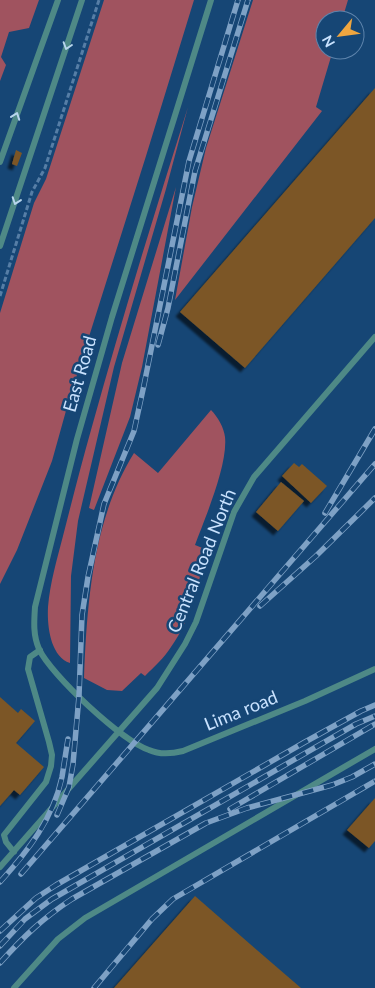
<svg xmlns="http://www.w3.org/2000/svg" width="375" height="988" font-family="Lato,sans-serif">
<style>
.green{fill:#a0535f}
.building{fill:#7c5625;filter:url(#shadow)}
.lines{fill:none;stroke-linecap:round;stroke-linejoin:round}
.path{stroke:#567ea6;stroke-width:3;stroke-dasharray:5 2.5;stroke-linecap:butt}
.service{stroke:#4e8986;stroke-width:6}
.rail-casing{stroke:#7ea1c5;stroke-width:5.5}
.rail{stroke:#164675;stroke-width:4;stroke-dasharray:11;stroke-linecap:butt}
.oneway{stroke:#b7d5ec}
.labels{text-anchor:middle;stroke-width:5;stroke-linejoin:round;paint-order:stroke}
.street-label{font-size:18px;fill:#c9e2fe;stroke:#164675}
</style>
<defs>
<filter id="shadow"><feDropShadow dx="-4.5" dy="4.5" stdDeviation="1" flood-color="#0009"/></filter>
</defs>
<rect width="100%" height="100%" fill="#164675"/>
<path class="green" d="M0,0H39L29,28L9,32L1,57L6,65L0,81Z
M104,0H194L146,156L69,400L52,461L17,550L0,584V313L34,203L46,179Z
M253,0H348L342,20H325V50H333L316,107L322,111L175,300L192,207L206,148Z
M188,107L166,189L114,367L78,521L71,576L70,663C50,656 47,625 48,607C50,583 57,559 63,536C72,501 81,465 91,430C121,322 154,214 188,107Z
M176,187L142,367L130,417L94,510L89,508L122,363Z
M211,410C218,417 224,428 225,437C228,465 205,518 195,545L205,549C200,583 191,619 171,647C164,658 154,667 145,676L141,673L122,691L107,690L84,678C87,601 93,519 134,453L158,473Z"/>
<path class="building" d="M375,88V218L245,368L180,312Z
M16,150L22,153L17,166L12,164Z
M294,463L299,467L302,464L327,486L311,503L282,476Z
M281,482L304,501L278,531L256,512Z
M0,697L18,713L21,709L35,721L16,743L44,767L20,795L14,790L0,806Z
M375,798V841L369,848L347,830Z
M195,896L250,944L301,988H114Z"/>
<g class="lines">
<path class="path" d="M0,296L32,192L45,168L99,0"/>
<path class="service" d="M211,0L112,317L77,439L35,607C34,622 33,635 39,649C51,675 122,741 149,750C160,755 171,754 183,751L305,701L375,669
M0,162L58,0
M0,246L82,0
M14,852L6,842L4,835L46,782L51,766L52,755L49,742L28,669L30,657L40,650
M0,867L157,688L185,644L196,622L234,512L254,477L375,337
M14,988L58,939L85,918L375,749"/>
<defs>
<path id="rail" d="M158,345L168,308L195,171L248,0
M325,513L375,429
M260,606L316,556L375,498
M230,809L375,724
M57,815L69,787L73,764L79,696L82,615L88,577L104,504L134,431L144,385L189,161L238,0
M21,874L375,464
M0,882C28,851 53,819 62,777C64,764 66,751 68,739
M0,931L36,898L56,885L305,742L361,711L375,705
M0,946L25,919L52,899L356,724L375,716
M0,963C23,937 43,918 72,899L206,823L247,808L332,785L352,777L375,764
M94,988L152,919L173,899L375,781"/>
</defs>
<use href="#rail" class="rail-casing"/>
<use href="#rail" class="rail"/>
</g>
<defs><path id="oneway-chevron" d="M-2-3.5L2.5 0L-2 3.5" fill="none" stroke-width="1.6" stroke-linecap="round" stroke-linejoin="round" transform="scale(1.25)"/></defs>
<g class="oneway">
<use href="#oneway-chevron" transform="translate(67 46) rotate(108)"/>
<use href="#oneway-chevron" transform="translate(16 116) rotate(-70)"/>
<use href="#oneway-chevron" transform="translate(16 201) rotate(109)"/>
</g>
<g class="labels">
<g class="street-label">
<text transform="translate(80 374) rotate(-74)" y="6">East Road</text>
<text transform="translate(202 561) rotate(-68)" y="6">Central Road North</text>
<text transform="translate(241 711) rotate(-22)" y="6">Lima road</text>
</g>
</g>
<g transform="translate(340 35) rotate(241)"><circle r="24" fill="#164675" stroke="#5e84ac"/>
<path d="M0-4L9 19L0 12L-9 19Z" fill="#f0a63f"/>
<text y="-8" font-size="14" font-weight="bold" text-anchor="middle" fill="#c9e2fe">N</text>
</g>
</svg>
